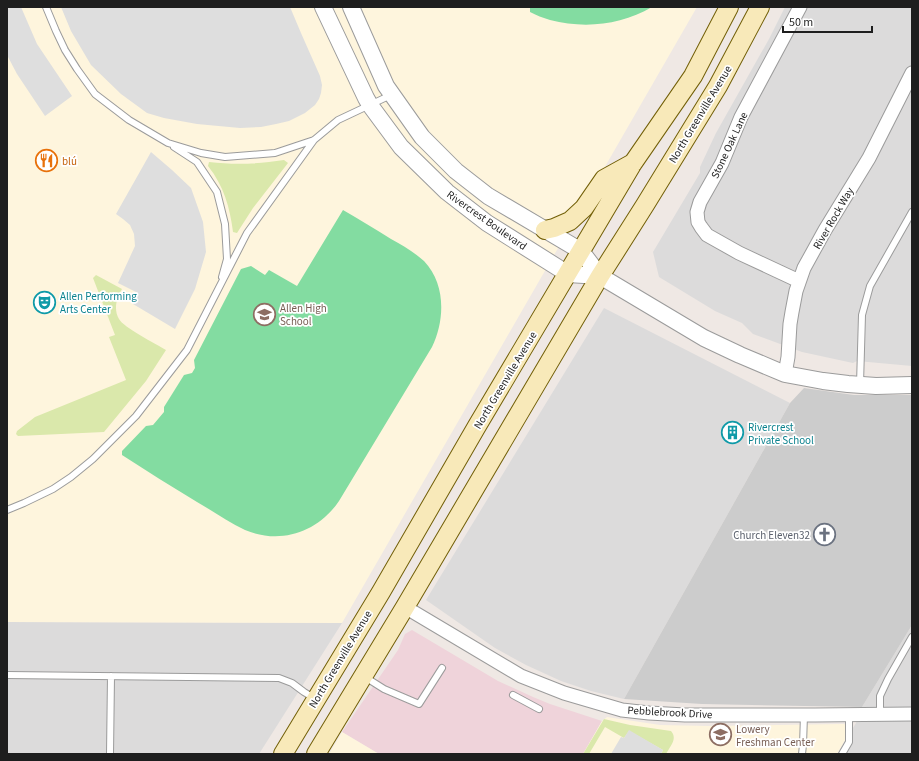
<svg xmlns="http://www.w3.org/2000/svg" width="919" height="761" font-family="'Source Sans 3',sans-serif">
<style>
.residential{fill:#dcdbdb}
.commercial{fill:#efd3da}
.education{fill:#fef5dd}
.religious{fill:#ccc}
.grass{fill:#dae8ab}
.pitch{fill:#83dca1}
.parking{fill:#dedede}
.lines{fill:none;stroke-linecap:round;stroke-linejoin:round}
.service-casing{stroke:#9b9b9b;stroke-width:8}
.minor-casing{stroke:#9b9b9b;stroke-width:15}
.tertiary-casing{stroke:#9b9b9b;stroke-width:18}
.secondary-casing{stroke:#725f07;stroke-width:20}
.service{stroke:#fff;stroke-width:6}
.minor{stroke:#fff;stroke-width:13}
.tertiary{stroke:#fff;stroke-width:16}
.secondary{stroke:#f8e9b9;stroke-width:18}
.labels{text-anchor:middle;stroke-width:3.5;stroke-linejoin:round;paint-order:stroke}
.street-label{font-size:11px;fill:#1e1e1e;stroke:#fff}
.food-label{font-size:11px;fill:#c56008;stroke:#fff;text-anchor:start}
.culture-label{font-size:11px;fill:#0d838f;stroke:#fff;text-anchor:start}
.education-label{font-size:11px;fill:#785e54;stroke:#fff;text-anchor:start}
.worship-label{font-size:11px;fill:#5b616d;stroke:#fff;text-anchor:end}
</style>
<rect width="100%" height="100%" fill="#efe8e4"/>
<path class="residential" d="M785,7H912V366L857,361L853,363L802,352L753,334L742,323L715,311L659,277L653,252L700,173V167L716,133L769,39Z
M604,308L790,403L624,699L591,691L561,681L526,665L495,648L426,600Z
M7,622L342,623L259,754H7Z
M912,625V754H837L856,723L862,707Z"/>
<path class="commercial" d="M412,630L498,681L533,697L550,704L602,721L583,754H379L342,732L398,650L405,634Z"/>
<path class="education" d="M7,7H697L342,623L7,622Z
M607,717L660,725L709,726L844,724L846,725L847,730L845,740L837,754H583L602,721Z
M342,732L379,754H329Z"/>
<path class="religious" d="M804,388L854,395H912V625L862,707L702,704L624,699L790,403Z"/>
<path class="grass" d="M284,160L288,163L253,208L237,233L233,232C230,208 224,186 208,166L209,162C235,165 259,164 284,160Z
M96,275L122,289C117,297 113,309 119,319C123,327 156,344 166,350L146,381L104,432L18,436L16,434L17,431L35,417L126,380L109,337L115,335L93,278Z
M604,719L630,725L671,731C678,739 670,746 666,754H661L663,750L629,731L624,738L605,727L589,754H583Z"/>
<path class="pitch" d="M530,7H652C621,25 585,29 550,20C543,18 536,15 530,12Z
M343,210C359,219 375,229 391,239C402,245 414,252 424,261C446,284 445,320 432,347L339,501C318,532 281,545 245,530C228,522 213,511 197,502C172,487 147,471 122,455V451L146,426L153,425L164,412V407L184,375L192,373L195,368L194,360L241,269L251,266L265,275L269,270L297,286Z"/>
<path class="parking" d="M7,7H21L37,44L72,96L45,116L17,74L7,55Z
M61,7H290L301,33L320,76L322,85L321,93L319,99L315,105L305,113L289,121L276,124L261,127L240,128L197,124L164,118L147,113L121,94L91,65L71,31Z
M151,152L172,170L191,188L203,222L206,252L195,289L175,329L133,304L138,293L118,283L135,246L134,234L130,225L123,219L116,214Z
M629,730L663,750L661,754H611L621,737L624,738Z"/>
<g class="lines">
<defs>
<path id="service" d="M46,7L56,31L65,50L77,69L95,94L129,120L168,143L201,153L225,157L275,153L314,140L338,120L391,95
M174,147L197,162L217,192L225,224L227,259L222,277
M860,384L862,315L870,286L912,212
M7,510L24,503L53,489L71,477L93,459L136,416L187,350L247,233L314,140
M7,675L279,678L292,683L304,692L314,698
M365,677L384,689L419,704L442,668
M513,695L539,709
M880,714V696L888,679L912,637
M110,754L111,676
M802,754L803,745L804,715
M842,754L849,742V715"/>
<path id="minor" d="M799,281L739,253L707,235L701,227L698,222L697,212L700,202L722,163L741,117L800,7
M785,374L788,357L790,324L792,312L796,291L804,268L825,230L869,158L912,73
M405,607L521,676L564,693L622,710L649,713L685,715H815L912,714"/>
<path id="tertiary" d="M323,7L366,98L370,105L401,147L447,192L487,223L568,274L600,276
M351,7L386,86L422,137L456,171L488,196L581,251L600,276L704,338L740,355L785,374L823,381L848,384L876,386L912,385"/>
<path id="secondary" d="M545,230L554,228L570,221L584,208L604,179L633,163
M283,754L381,592L477,426L633,163L693,76L729,7
M316,754L405,607L600,276L645,205L718,86L760,7"/>
</defs>
<use href="#service" class="service-casing"/>
<use href="#minor" class="minor-casing"/>
<use href="#tertiary" class="tertiary-casing"/>
<use href="#secondary" class="secondary-casing"/>
<use href="#service" class="service"/>
<use href="#minor" class="minor"/>
<use href="#tertiary" class="tertiary"/>
<use href="#secondary" class="secondary"/>
</g>
<defs>
<symbol id="restaurant-ring" viewBox="-11 -11 22 22"><circle r="9.5" fill="#fff" stroke="#e8710a" stroke-width="1.5"/><path d="M-5-6h1v4h1v-4h1v4h1v-4h1v5L-1.5 .5V6h-2V.5L-5-1ZM5-6V6H3V1.5H1.5Q1.5-4 5-6Z" fill="#e8710a"/></symbol>
<symbol id="theatre-ring" viewBox="-11 -11 22 22"><circle r="9.5" fill="#fff" stroke="#0f9aa8" stroke-width="1.5"/><path d="M-5-5.5Q0-4 5-5.5V0Q5 5 0 6Q-5 5-5 0ZM-3.3-2.5H-1v1.5H-3.3ZM1-2.5H3.3v1.5H1ZM-2.8 1Q0 5.5 2.8 1Z" fill="#0f9aa8"/></symbol>
<symbol id="school-ring" viewBox="-11 -11 22 22"><circle r="9.5" fill="#fff" stroke="#8d6e63" stroke-width="1.5"/><path d="M0-5L7-2L0 1L-7-2ZM-4 1L0 2.5L4 1V4Q0 6-4 4Z" fill="#8d6e63"/></symbol>
<symbol id="building-ring" viewBox="-11 -11 22 22"><circle r="9.5" fill="#fff" stroke="#0f9aa8" stroke-width="1.5"/><path d="M-4-6H4V6H1V3H-1V6H-4ZM-2.5-4.3h1.7v1.8h-1.7ZM.8-4.3h1.7v1.8H.8ZM-2.5-1h1.7V.8h-1.7ZM.8-1h1.7V.8H.8Z" fill="#0f9aa8"/></symbol>
<symbol id="church-ring" viewBox="-11 -11 22 22"><circle r="9.5" fill="#fff" stroke="#6b7280" stroke-width="1.5"/><path d="M-1.2-6h2.4v3.5h3.3v2.4h-3.3V6h-2.4V-.1h-3.3v-2.4h3.3Z" fill="#6b7280"/></symbol>
</defs>
<g fill-rule="evenodd">
<use href="#restaurant-ring" x="34" y="148" width="25" height="25"/>
<use href="#theatre-ring" x="32" y="290" width="25" height="25"/>
<use href="#school-ring" x="252" y="302" width="25" height="25"/>
<use href="#building-ring" x="720" y="420" width="25" height="25"/>
<use href="#church-ring" x="812" y="522" width="25" height="25"/>
<use href="#school-ring" x="708" y="722" width="25" height="25"/>
</g>
<g class="labels">
<g class="street-label">
<text transform="translate(700 114) rotate(-59)" y="4">North Greenville Avenue</text>
<text transform="translate(729 145) rotate(-65)" y="4">Stone Oak Lane</text>
<text transform="translate(833 218) rotate(-60)" y="4">River Rock Way</text>
<text transform="translate(487 220) rotate(35)" y="4">Rivercrest Boulevard</text>
<text transform="translate(505 380) rotate(-59)" y="4">North Greenville Avenue</text>
<text transform="translate(340 659) rotate(-59)" y="4">North Greenville Avenue</text>
<text transform="translate(670 712) rotate(3)" y="4">Pebblebrook Drive</text>
</g>
<g class="food-label">
<text x="62" y="165">blú</text>
</g>
<g class="culture-label">
<text x="60" y="300">Allen Performing<tspan x="60" dy="13">Arts Center</tspan></text>
<text x="748" y="431">Rivercrest<tspan x="748" dy="13">Private School</tspan></text>
</g>
<g class="education-label">
<text x="280" y="312">Allen High<tspan x="280" dy="13">School</tspan></text>
<text x="736" y="733">Lowery<tspan x="736" dy="13">Freshman Center</tspan></text>
</g>
<g class="worship-label">
<text x="810" y="539">Church Eleven32</text>
</g>
</g>
<rect width="919" height="761" fill="none" stroke="#1e1e1e" stroke-width="16"/>
<path d="M783 26v6h89v-6" fill="none" stroke="#1e1e1e" stroke-width="2"/>
<text x="789" y="26" font-size="12" fill="#1e1e1e" stroke="#ffffff" stroke-width="3" paint-order="stroke">50 m</text>
</svg>
